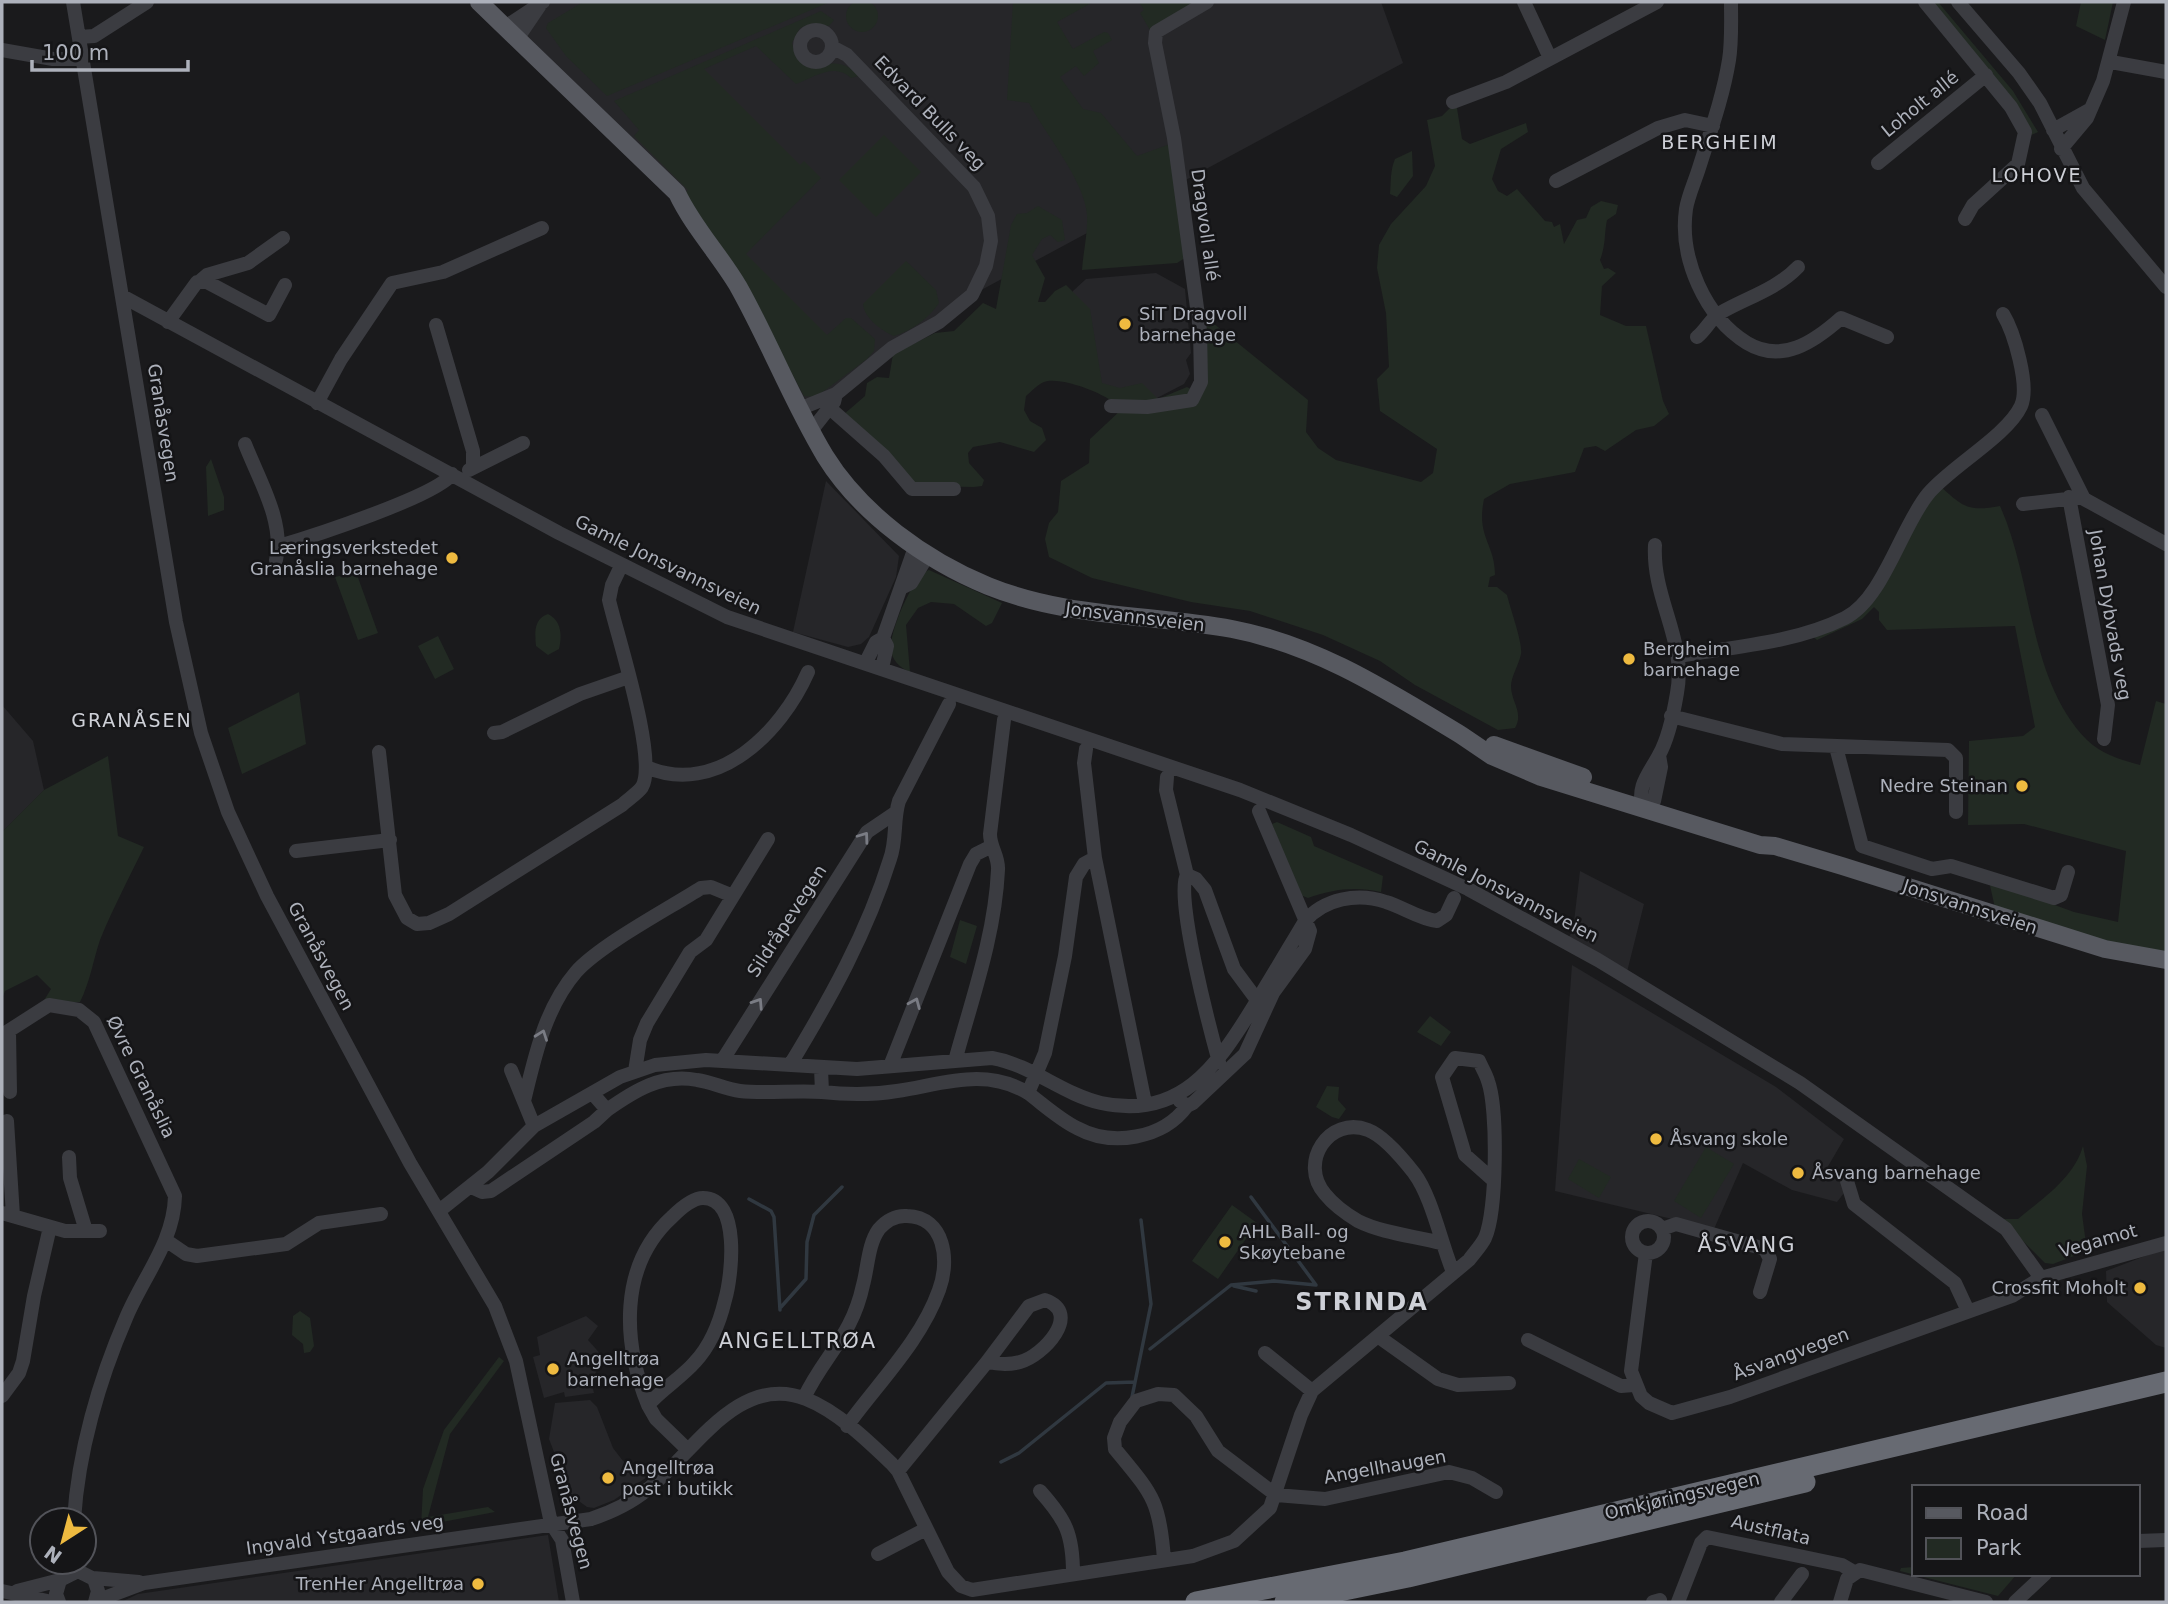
<svg xmlns="http://www.w3.org/2000/svg" width="2168" height="1604" font-family="'DejaVu Sans',sans-serif">
<style>
.built{fill:#262629}
.green{fill:#222a23}
.lines{fill:none;stroke-linecap:round;stroke-linejoin:round}
.stream{stroke:#303840;stroke-width:3.5}
.minor{stroke:#3b3c41;stroke-width:14}
.major{stroke:#575960;stroke-width:18}
.highway{stroke:#676a72;stroke-width:21}
.oneway{stroke:#7a7c84}
.poi-dot{fill:#eeba40;stroke:#151517;stroke-width:2.5}
.labels{text-anchor:middle;stroke-width:5;stroke-linejoin:round;paint-order:stroke}
.street-label{font-size:18px;fill:#adb1bb;stroke:#151517}
.poi-label{font-size:18px;fill:#adb1bb;stroke:#151517;text-anchor:start}
.neighbourhood-label{font-size:19px;letter-spacing:2px;fill:#ced0d7;stroke:#151517}
.quarter-label{font-size:21px;letter-spacing:2px;fill:#ced0d7;stroke:#151517}
.district-label{font-size:24px;font-weight:bold;letter-spacing:2px;fill:#ced0d7;stroke:#151517}
</style>
<rect width="100%" height="100%" fill="#1a1a1c"/>
<path class="built" d="M530,2H1381L1403,63L972,295L819,398L801,399L685,209L505,27Z
M1156,273L1185,289L1191,353L1186,360L1190,374L1184,384L1155,399L1074,379L1056,339L1073,291L1086,279Z
M826,481L899,556L896,577L869,637L861,644L848,647L793,632Z
M2,705L33,741L44,790L2,832Z
M1580,871L1644,904L1627,972L1569,937L1573,930Z
M1572,965L1776,1087L1844,1139L1827,1168L1841,1180L1844,1193L1837,1202L1792,1190L1743,1163L1714,1229L1555,1191Z
M2166,1248V1348L2156,1345L2107,1302L2106,1271Z
M586,1316L598,1326L588,1340L604,1358L591,1381L594,1393L565,1397L564,1392L544,1398L533,1357L540,1355L537,1337Z
M590,1400L597,1407L613,1448L623,1461L647,1477L614,1500L594,1508L587,1507L561,1488L556,1457L549,1439L555,1403Z
M548,1535L559,1602H121L138,1594Z"/>
<path class="green" d="M846 16a16 16 0 1 1 32 0a16 16 0 1 1-32 0Z
M583,2H830L607,96L566,56L546,28L548,23Z
M1013,2H1093L1057,22L1073,49L1104,32L1108,33L1112,40L1093,51L1099,63L1084,76L1076,66L1060,77L1083,109L1101,113L1137,156L1170,144L1188,256L1177,263L1082,270C1083,253 1088,233 1087,215C1085,181 1045,134 1029,103L1007,100Z
M1139,2H1194L1150,30L1140,13L1144,10Z
M1931,2H1938L2013,91L2038,132L2029,136Z
M2081,2H2113L2105,40L2076,26Z
M821,11L834,20L829,26L814,23L800,28L792,43L797,59L813,67C833,62 844,60 859,76L851,78C834,62 814,77 796,84L756,46L704,69L800,165L804,161L821,178L746,254L827,335L846,318H851L875,339L874,351L867,359L816,397L804,396L746,289L681,196L688,190L634,136L639,130L614,101Z
M1456,102L1462,139L1470,144L1526,123L1528,132L1501,149L1492,179L1498,191L1507,196L1517,189L1545,221L1552,222L1554,227L1560,224L1564,244L1577,220L1586,218L1591,207L1601,201L1618,205L1616,214L1607,220C1604,234 1606,245 1600,260L1604,269L1608,268L1616,273L1602,286L1600,315L1626,326H1646L1663,401L1669,414L1654,426L1636,430L1605,451L1596,446L1584,448L1575,472L1510,484L1484,499C1476,538 1495,543 1495,575L1490,577L1488,587H1497L1507,595C1510,608 1523,643 1521,654C1519,664 1511,677 1511,686C1511,702 1524,712 1515,728L1498,730L1415,685L1380,661L1323,635L1250,611L1191,602L1092,578L1049,557L1045,539L1049,523L1058,512L1061,481L1089,463L1090,439L1121,410C1112,395 1061,376 1044,382C1038,384 1031,392 1026,396L1024,410L1030,421L1042,428L1046,440L1034,452L1000,442L973,447L968,453L969,463L984,480L982,486L974,487L916,486L843,415L865,396L867,383L877,377L889,378L893,354L935,333L954,331L983,303L996,309L1011,225L1017,214L1027,213L1038,206L1062,220L1065,240L1058,242L1050,235L1042,239L1032,255L1045,278L1038,302H1045L1055,291L1066,285L1090,309L1102,383L1120,388L1142,383L1158,399L1187,387L1195,391L1208,319L1308,400L1306,432L1318,448L1336,460L1421,482L1433,473L1437,449L1380,411L1377,379L1389,367L1386,313L1377,268L1379,245L1391,224L1426,186L1435,166L1427,120L1442,116Z
M884,135L921,172L876,217L839,180Z
M1412,151L1413,176L1397,197L1390,194C1391,182 1390,171 1395,159Z
M906,261L936,290L939,303C929,318 912,331 894,336C882,331 864,318 863,304Z
M211,459L224,497V510L208,516L206,467Z
M1939,485C1963,507 1968,512 2000,506C2033,578 2028,680 2087,740C2101,754 2121,760 2140,765L2156,701L2166,704V953L2137,950L1995,908L1989,881L2074,912L2118,922L2126,851L2024,824L1968,825L1969,741L2023,736L2035,727L2015,626L1887,630L1879,620V612L1874,607L1862,619L1817,640L1808,632L1848,617Z
M929,570L1002,603L992,623L986,626L954,604L931,602L918,608L906,625L910,672C900,668 891,660 891,648C890,631 913,575 929,570Z
M356,572L378,633L358,640L335,577Z
M548,614C562,621 562,636 559,649L548,655L536,646C535,634 533,619 548,614Z
M438,636L454,669L435,679L418,646Z
M299,692L306,744L242,774L228,728Z
M108,756L118,836L144,847C129,878 113,908 100,940C93,961 90,982 80,1002H43L51,989L37,975L5,991L2,999V832L44,790Z
M1277,822L1311,837L1314,846L1383,876L1381,892C1356,886 1332,889 1308,898L1298,894L1272,824Z
M960,920L977,926L966,964L950,957Z
M1430,1016L1451,1032L1441,1046L1417,1032Z
M1327,1086L1339,1087L1338,1100L1346,1109L1339,1119L1332,1117L1316,1107Z
M2083,1146L2087,1166L2082,1214L2087,1251L2053,1264L2045,1263L2001,1219H2018C2042,1199 2074,1178 2083,1146Z
M1706,1147L1734,1164L1701,1218L1674,1201Z
M1579,1159L1611,1177L1599,1198L1568,1179Z
M1232,1205L1257,1223L1218,1279L1192,1261Z
M300,1311L310,1318L314,1346L310,1352L304,1353L303,1344L292,1335L293,1316Z
M499,1357L504,1361L450,1434L428,1517L488,1507L495,1512L421,1526L423,1489L444,1430Z
M1914,1567V1574H2017L1998,1596L1900,1571L1901,1568Z"/>
<g class="lines">
<path class="stream" d="M749,1199L771,1211L774,1217L780,1310
M1234,1286L1256,1291
M781,1307L806,1279L807,1242L814,1215L842,1187
M1150,1349L1231,1285L1274,1281L1316,1285L1251,1197
M1132,1397L1151,1304L1141,1220
M1001,1462L1019,1453L1106,1383L1135,1382"/>
<path class="minor" d="M73,2L176,622L201,733L228,812L267,896L410,1163L495,1306L516,1361L551,1523L562,1540L573,1602
M1524,2L1550,58
M1731,2C1731,21 1732,42 1729,60C1723,97 1710,133 1699,168C1695,181 1688,196 1686,209C1679,258 1705,317 1747,343C1782,364 1814,342 1841,318L1887,337
M1925,2L2011,107L2025,132L2018,164L1973,205L1965,219
M1958,2L2019,73L2040,103L2083,188L2166,287
M505,27L543,2
M800 46a16 16 0 1 1 32 0a16 16 0 1 1-32 0Z
M79,37L94,36L147,2
M517,39L540,5
M832,47L847,55L974,187L988,216L991,241L986,266L972,295L939,322L892,348L836,394
M2,50L53,59H82
M2111,62L2166,72
M1453,102L1506,82L1657,2
M2053,130L2089,110
M2061,149L2087,118L2103,81L2124,2
M1878,163L1986,75
M1556,181L1658,128L1685,120L1713,126
M200,281L207,275L248,263L283,238
M122,296L559,533L727,617L1240,790L1351,835L1468,889L1598,960L1800,1083L2006,1229L2041,1278
M168,322L197,282H207L269,315L285,285
M436,325L473,451V466
M1697,337C1706,330 1711,318 1720,313C1746,298 1777,289 1798,267
M317,403L341,359L392,283L443,272L542,228
M1111,406L1147,407L1192,400L1201,382L1200,330L1174,138L1155,43L1156,32L1207,2
M799,409L836,394L834,402L811,431
M833,411L884,456L912,489H954
M2042,415L2084,499L2166,544
M245,444C258,478 285,522 276,560
M469,470L523,443
M2069,497L2108,705L2104,739
M2023,504L2076,498
M1655,545C1652,599 1687,640 1677,693C1674,711 1668,739 1659,755C1649,774 1636,786 1643,809L1654,801L1661,767L1659,755
M279,546C310,537 437,496 452,474
M903,587L911,583L928,555
M1678,656C1733,647 1795,643 1845,618C1883,599 1901,527 1928,494C1950,467 2007,436 2021,406C2030,386 2014,332 2003,314
M866,662L876,642L883,638L915,547
M882,668L887,646L883,638
M1671,716L1782,744L1948,750L1956,758V812
M494,733L502,732L580,694L629,677
M1836,747L1862,846L1932,869L1951,866L2054,898L2061,895L2068,872
M1086,749L1084,763L1095,858L1145,1103
M379,752L395,895L407,918L417,924L429,923L449,914L622,805C627,800 638,793 642,787C658,760 617,635 609,600L612,585L621,566
M646,767C717,797 781,733 808,672
M1167,777L1166,790L1187,875L1196,879L1205,890L1234,969L1257,1000
M296,851L390,840
M1095,858L1084,864L1076,877L1065,956L1045,1053L1028,1093C1044,1105 1059,1119 1077,1128C1112,1147 1163,1139 1187,1106
M1187,875C1174,894 1211,1033 1219,1062
M9,1031L10,1092
M2,1035L49,1005L79,1010L94,1022L175,1196C174,1242 143,1277 126,1318C99,1380 78,1453 74,1520
M722,1061L867,832L895,813
M955,1061C972,999 995,935 998,870C999,856 990,848 990,834L1004,720
M790,1065C830,999 867,933 890,859C897,840 893,820 899,801L949,704
M890,1066L970,864L976,854L990,847
M821,1068L822,1092C848,1095 872,1095 897,1091C943,1084 985,1067 1028,1093
M511,1070L534,1126
M635,1071L640,1040L647,1023L690,952L706,940L768,839
M593,1094L607,1110C634,1091 662,1073 697,1080C712,1082 725,1089 740,1091C765,1094 795,1090 822,1092
M524,1101C535,1056 545,1008 576,972C600,945 668,909 701,888L711,887L733,896
M1180,1101L1187,1106L1193,1103L1245,1054L1273,993L1305,949L1310,931L1259,811
M7,1121L13,1216
M69,1157L70,1178L86,1231
M1847,1181L1854,1204L1955,1283L1968,1311
M471,1187L482,1192L491,1191L594,1122L607,1110
M439,1211L488,1172L534,1126L620,1077L655,1065L706,1060L857,1069L992,1058C1032,1065 1062,1094 1101,1103C1180,1120 1216,1067 1252,1009C1270,980 1287,951 1305,921C1324,899 1357,892 1386,902C1403,907 1419,919 1437,921L1446,915L1454,898
M2,1213L65,1231H100
M1632 1237a16 16 0 1 1 32 0a16 16 0 1 1-32 0Z
M1662,1229L1676,1224L1765,1249L1770,1259L1760,1292
M167,1241L186,1254L197,1256L286,1244L319,1223L381,1214
M1441,1243C1414,1236 1382,1233 1358,1221C1348,1215 1333,1204 1325,1194C1298,1163 1329,1115 1368,1130C1384,1136 1403,1159 1414,1173C1432,1197 1441,1243 1453,1272
M1646,1253L1631,1371L1641,1396L1649,1403L1672,1413L1730,1397L2012,1296L2041,1278L2166,1243
M1379,1337L1438,1379L1458,1385L1509,1383
M1528,1340L1621,1386L1634,1385
M1265,1353L1312,1391
M2,1396L19,1373L23,1361L34,1296L50,1227
M804,1398C824,1355 852,1337 863,1285C868,1267 868,1244 879,1229C886,1221 895,1215 907,1216C945,1217 950,1261 939,1290C921,1341 878,1383 847,1426
M648,1405C623,1343 618,1266 672,1217C679,1210 692,1198 703,1198C741,1198 732,1276 725,1300C720,1321 710,1346 695,1362C681,1378 662,1389 648,1405L656,1419L688,1450
M898,1471L987,1362C997,1364 1009,1365 1020,1362C1043,1356 1083,1313 1045,1300L1029,1306L987,1362
M1040,1491C1066,1520 1073,1534 1073,1574
M2138,1541L2166,1540
M878,1554L926,1529
M1164,1560C1160,1500 1152,1494 1115,1449L1114,1438L1120,1422L1136,1401L1158,1394L1174,1395L1196,1416L1218,1451L1276,1495L1325,1499L1449,1472L1472,1478L1496,1492
M93,1578L139,1582
M2,1591L52,1602
M17,1591L60,1580
M96,1601L144,1583L591,1519C612,1512 631,1503 648,1489C693,1454 738,1372 806,1399C837,1411 868,1441 892,1464L898,1471L948,1572L961,1586L972,1590L1193,1556L1234,1541L1270,1508L1301,1415L1312,1391L1469,1260C1474,1253 1481,1246 1485,1238C1497,1211 1498,1109 1488,1081C1486,1074 1482,1068 1479,1061L1455,1058L1442,1077L1465,1155L1492,1179
M59,1602L56,1594L60,1580L78,1571L94,1579L98,1591L95,1602
M1653,1602L1660,1600
M1678,1602L1701,1543L1707,1537L1842,1565L1854,1572
M1781,1602L1802,1574
M1840,1602L1847,1579L1860,1570L1986,1602
M2015,1602L2045,1574"/>
<path class="major" d="M479,2L677,193C693,227 719,254 738,286C769,341 792,401 825,456C861,514 925,560 988,586C1067,618 1150,614 1232,629C1317,645 1388,691 1461,735L1492,756L1541,777L1760,845L1775,846L1842,866L2105,949L2166,960
M1494,745L1583,777"/>
<path class="highway" d="M1196,1602L1405,1562L2166,1382
M1285,1602L1408,1577L1805,1482"/>
</g>
<defs><path id="oneway-chevron" d="M-2-3.5L2.5 0L-2 3.5" fill="none" stroke-width="1.6" stroke-linecap="round" stroke-linejoin="round" transform="scale(1.75)"/></defs>
<g class="oneway">
<use href="#oneway-chevron" transform="translate(864 837) rotate(-54)"/>
<use href="#oneway-chevron" transform="translate(758 1003) rotate(-57)"/>
<use href="#oneway-chevron" transform="translate(915 1003) rotate(-67)"/>
<use href="#oneway-chevron" transform="translate(542 1035) rotate(-70)"/>
</g>
<g class="poi-dot">
<circle cx="1125" cy="324" r="7"/>
<circle cx="452" cy="558" r="7"/>
<circle cx="1629" cy="659" r="7"/>
<circle cx="2022" cy="786" r="7"/>
<circle cx="1656" cy="1139" r="7"/>
<circle cx="1798" cy="1173" r="7"/>
<circle cx="1225" cy="1242" r="7"/>
<circle cx="2140" cy="1288" r="7"/>
<circle cx="553" cy="1369" r="7"/>
<circle cx="608" cy="1478" r="7"/>
<circle cx="478" cy="1584" r="7"/>
</g>
<g class="labels">
<g class="street-label">
<text transform="translate(1920 104) rotate(-39)" y="6">Loholt allé</text>
<text transform="translate(930 113) rotate(46)" y="6">Edvard Bulls veg</text>
<text transform="translate(1205 225) rotate(82)" y="6">Dragvoll allé</text>
<text transform="translate(163 423) rotate(81)" y="6">Granåsvegen</text>
<text transform="translate(668 565) rotate(26)" y="6">Gamle Jonsvannsveien</text>
<text transform="translate(2110 615) rotate(80)" y="6">Johan Dybvads veg</text>
<text transform="translate(1135 617) rotate(7)" y="6">Jonsvannsveien</text>
<text transform="translate(1506 891) rotate(27)" y="6">Gamle Jonsvannsveien</text>
<text transform="translate(1970 907) rotate(18)" y="6">Jonsvannsveien</text>
<text transform="translate(787 921) rotate(-57)" y="6">Sildråpevegen</text>
<text transform="translate(321 956) rotate(62)" y="6">Granåsvegen</text>
<text transform="translate(141 1077) rotate(64)" y="6">Øvre Granåslia</text>
<text transform="translate(2098 1241) rotate(-16)" y="6">Vegamot</text>
<text transform="translate(1791 1354) rotate(-20)" y="6">Åsvangvegen</text>
<text transform="translate(1385 1467) rotate(-10)" y="6">Angellhaugen</text>
<text transform="translate(1682 1496) rotate(-13)" y="6">Omkjøringsvegen</text>
<text transform="translate(571 1511) rotate(75)" y="6">Granåsvegen</text>
<text transform="translate(1771 1530) rotate(13)" y="6">Austflata</text>
<text transform="translate(345 1535) rotate(-8)" y="6">Ingvald Ystgaards veg</text>
</g>
<g class="poi-label">
<text x="1139" y="320">SiT Dragvoll<tspan x="1139" dy="21">barnehage</tspan></text>
<text x="438" y="554" text-anchor="end">Læringsverkstedet<tspan x="438" dy="21">Granåslia barnehage</tspan></text>
<text x="1643" y="655">Bergheim<tspan x="1643" dy="21">barnehage</tspan></text>
<text x="2008" y="792" text-anchor="end">Nedre Steinan</text>
<text x="1670" y="1145">Åsvang skole</text>
<text x="1812" y="1179">Åsvang barnehage</text>
<text x="1239" y="1238">AHL Ball- og<tspan x="1239" dy="21">Skøytebane</tspan></text>
<text x="2126" y="1294" text-anchor="end">Crossfit Moholt</text>
<text x="567" y="1365">Angelltrøa<tspan x="567" dy="21">barnehage</tspan></text>
<text x="622" y="1474">Angelltrøa<tspan x="622" dy="21">post i butikk</tspan></text>
<text x="464" y="1590" text-anchor="end">TrenHer Angelltrøa</text>
</g>
<g class="neighbourhood-label">
<text x="1720" y="149">BERGHEIM</text>
<text x="2037" y="182">LOHOVE</text>
<text x="132" y="727">GRANÅSEN</text>
</g>
<g class="quarter-label">
<text x="1747" y="1252">ÅSVANG</text>
<text x="798" y="1348">ANGELLTRØA</text>
</g>
<g class="district-label">
<text x="1362" y="1310">STRINDA</text>
</g>
</g>
<rect width="2168" height="1604" fill="none" stroke="#adb1bb" stroke-width="7"/>
<rect x="1912" y="1485" width="228" height="91" fill="#151517" stroke="#525359" stroke-width="2"/>
<rect x="1926" y="1508" width="35" height="10" fill="#575960" stroke="#525359" stroke-width="2"/>
<text x="1976" y="1520" font-size="21" fill="#adb1bb">Road</text>
<rect x="1926" y="1538" width="35" height="21" fill="#222a23" stroke="#525359" stroke-width="2"/>
<text x="1976" y="1555" font-size="21" fill="#adb1bb">Park</text>
<g transform="translate(63 1541) rotate(216)"><circle r="33" fill="#151517" stroke="#525359" stroke-width="2"/>
<path d="M0-5L12 26L0 18L-12 26Z" fill="#eeba40"/>
<text y="-10" font-size="19" font-weight="bold" text-anchor="middle" fill="#adb1bb">N</text>
</g>
<path d="M32 60v10h156v-10" fill="none" stroke="#adb1bb" stroke-width="3.5"/>
<text x="42" y="60" font-size="21" fill="#adb1bb" stroke="#151517" stroke-width="5" paint-order="stroke">100 m</text>
</svg>
